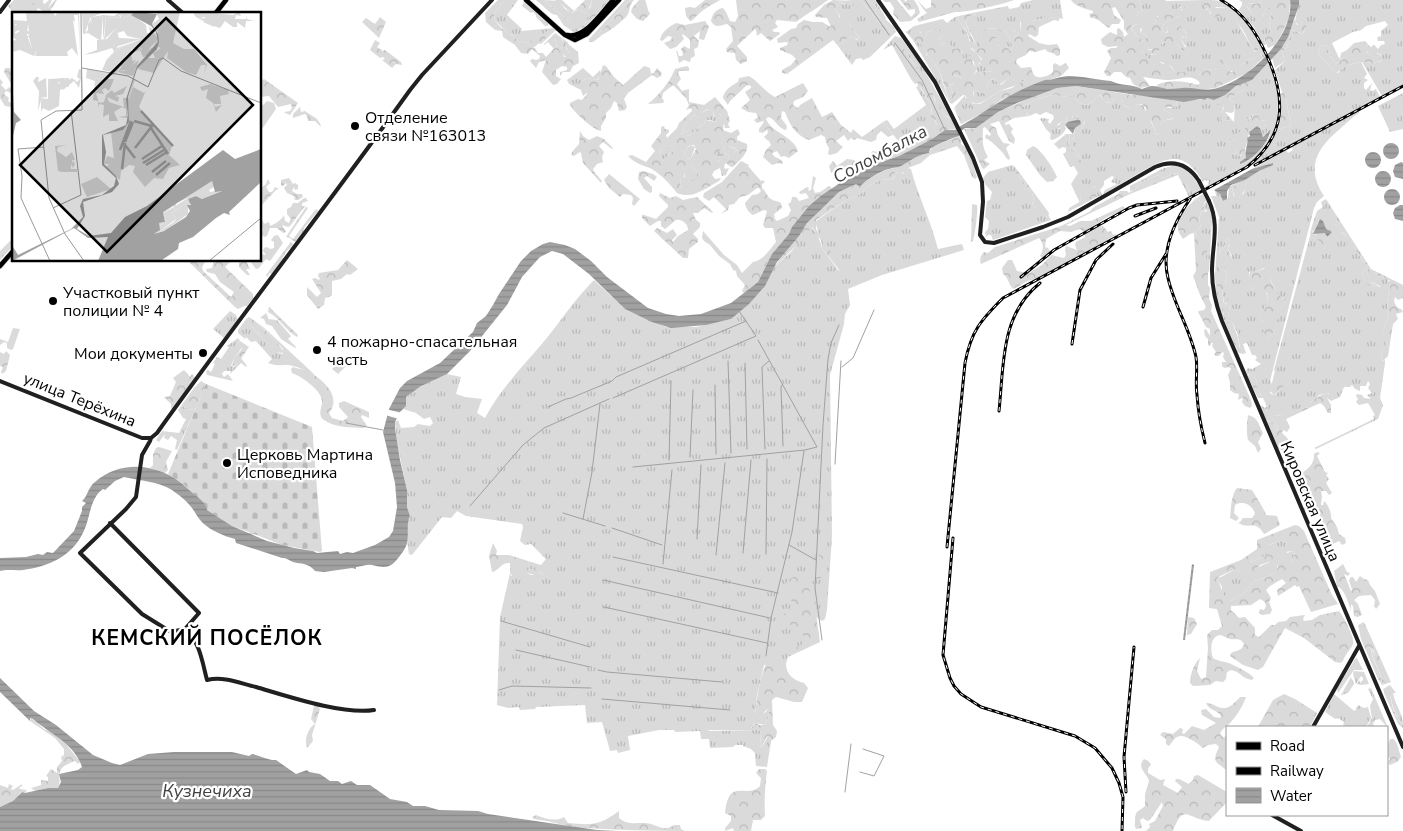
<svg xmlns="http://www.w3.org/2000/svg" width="1403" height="831" font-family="'Nunito Sans',sans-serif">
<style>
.grass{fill:url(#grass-tufts);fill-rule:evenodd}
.forest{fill:url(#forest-crowns);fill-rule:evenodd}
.wetland{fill:url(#wetland-marsh)}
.cemetery{fill:url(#cemetery-stones)}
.park{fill:#dadada}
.water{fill:url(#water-rules)}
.pier{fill:#fff}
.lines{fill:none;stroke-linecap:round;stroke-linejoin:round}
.stream{stroke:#a1a1a1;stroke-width:1}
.primary-casing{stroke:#dbdbdb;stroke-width:6}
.secondary{stroke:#202020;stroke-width:4}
.primary{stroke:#000;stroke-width:4.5}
.rail-casing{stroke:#000;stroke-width:3}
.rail{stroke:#fff;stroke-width:1;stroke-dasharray:4;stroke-linecap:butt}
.secondary-bridge{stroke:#202020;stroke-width:4}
.poi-dot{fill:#000;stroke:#fff;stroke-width:2}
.labels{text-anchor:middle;stroke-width:4.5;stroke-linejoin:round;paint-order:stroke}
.poi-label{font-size:16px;fill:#000;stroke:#fff;text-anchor:start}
.street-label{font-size:16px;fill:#000;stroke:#fff}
.water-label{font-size:18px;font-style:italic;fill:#424242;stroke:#fff}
.district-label{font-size:21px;font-weight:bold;letter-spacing:1px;fill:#000;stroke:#fff}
.inset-river{fill:none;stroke:#a1a1a1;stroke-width:2.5}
.inset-road{fill:none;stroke:#999;stroke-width:1}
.view{fill:#000;fill-opacity:0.15;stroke:#000;stroke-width:2.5}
.inset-edge{fill:none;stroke:#000;stroke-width:2.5}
</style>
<defs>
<pattern id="grass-tufts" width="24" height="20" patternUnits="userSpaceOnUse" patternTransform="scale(1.25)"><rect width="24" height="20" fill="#dadada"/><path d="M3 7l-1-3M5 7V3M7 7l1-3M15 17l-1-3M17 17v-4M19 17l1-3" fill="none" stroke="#b9b9b9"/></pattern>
<pattern id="forest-crowns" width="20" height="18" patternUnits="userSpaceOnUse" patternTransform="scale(1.25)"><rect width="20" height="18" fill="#dadada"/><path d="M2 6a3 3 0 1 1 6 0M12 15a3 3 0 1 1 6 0" fill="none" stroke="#b9b9b9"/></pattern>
<pattern id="wetland-marsh" width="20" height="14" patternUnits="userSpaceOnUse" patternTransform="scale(1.25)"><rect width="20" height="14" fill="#dadada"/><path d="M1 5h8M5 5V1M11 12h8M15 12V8" fill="none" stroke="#b9b9b9"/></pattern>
<pattern id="cemetery-stones" width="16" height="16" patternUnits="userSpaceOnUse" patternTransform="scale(1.25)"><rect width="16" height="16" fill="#dadada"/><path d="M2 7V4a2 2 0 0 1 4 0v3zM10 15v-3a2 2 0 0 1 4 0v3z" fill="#b9b9b9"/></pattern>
<pattern id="water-rules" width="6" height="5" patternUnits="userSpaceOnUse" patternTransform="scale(1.25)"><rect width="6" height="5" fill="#a1a1a1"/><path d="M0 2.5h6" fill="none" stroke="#898989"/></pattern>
</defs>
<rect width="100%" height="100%" fill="#fff"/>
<path class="grass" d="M505,0H518L507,15L522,29L521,31L554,28L556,30L541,44L539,43L552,33L548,31L531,43L517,41L513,35L508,34L501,26L495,21L494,14Z
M544,0L559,1L565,9L572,13L579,9L585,13L590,8L592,0H607L596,4L597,10L576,33L565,27L571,29L570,22Z
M625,0H630L599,33L601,36L593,42H589V39Z
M846,0H860L876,18L887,34L892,33L875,12L877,8L868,0H875L886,18L885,19L894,27L896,32L870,57L863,60L861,58L856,59L852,65L838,46L851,36L854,37L857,40L860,38L847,21H839L838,20L840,16L835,9L840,2L844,4L851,1Z
M1033,0H1060L1063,19C1049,15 1035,22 1020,22L1021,31L1015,37L1012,34L1016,31L1006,29L1005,32L1009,36L1013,48L1010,51L1006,46L996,45L994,38L1002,35L996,28L985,29L982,34L981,49L979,50L965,22L970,16L977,14V12L1008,6L1009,9L1019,7L1021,3Z
M1139,0H1166L1165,1L1204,0L1206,9L1209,10L1210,14H1231L1228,8L1215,7L1212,0C1239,0 1255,36 1266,56L1263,58L1242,20L1234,17L1256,54L1254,58L1246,61L1234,71H1229L1225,62H1218V68L1214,70L1207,69L1199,75L1185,72H1175L1171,66L1161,62L1155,65L1143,53V50H1152L1151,55H1155L1161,48V44L1166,42H1175L1182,50L1186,47L1180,38L1181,36L1184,38H1187C1186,28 1176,24 1167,27L1168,31L1165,33L1162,29L1164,23L1180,16V11L1183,9L1181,6L1171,15L1157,16L1158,19L1154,24C1149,24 1143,25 1140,30L1141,33L1145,34L1147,38L1143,41L1140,39L1131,29L1133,26L1138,24L1139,19L1137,14L1143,10Z
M1239,0H1262L1256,4L1249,3L1246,6C1251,10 1253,17 1259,20L1264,16L1263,12L1268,7L1272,8V12L1269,25L1271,31L1269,34H1266L1264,39L1266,44L1263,46L1254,27L1239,10L1242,5V2Z
M1299,0H1403V84L1382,96L1362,62L1371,63L1382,61V55L1377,53L1372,58L1365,50L1368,45L1371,47L1374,45L1378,49L1381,45L1385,44L1384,41H1378L1377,38L1379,36L1381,37V31L1388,25L1385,21L1366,26L1361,30L1353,32L1332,43L1339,58L1343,59L1338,63C1332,62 1328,53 1328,47L1323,45L1320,47L1318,54L1335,72L1338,73L1344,66L1361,62L1367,74L1364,78L1368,80L1364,83V88L1366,90L1372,83L1370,90L1372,91L1376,89L1380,97L1254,164L1266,149L1278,129L1291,126L1285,93L1282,92L1275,70L1285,61L1282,52L1287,47L1289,41L1291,40L1294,30L1301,34L1303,33L1306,28L1303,22L1300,26L1295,22Z
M524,2L548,23V26H545L536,17V15L533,12L531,13L522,6Z
M959,16L958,19C965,28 970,36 970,48L977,53L982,61L978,64L993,70V72L986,71L976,75L974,74L977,71L973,60H964L961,54L962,51L955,49L946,42L942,45L939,40L942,35L941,32L936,29L927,32L925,38H923L920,31C920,41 921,45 928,52L926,55L930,61L931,59C943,71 942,87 950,101L955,97L949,85L953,84L954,81L953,75L962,78L956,88L963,95L952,104L950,103L913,40L906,32L914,26L943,19L947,23L955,17Z
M555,33L570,44L568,43L566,48L569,52L566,57L559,50L564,43L562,39H555L557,44L554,49L548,42L544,45V44Z
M895,36L901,38L922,66L951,118L944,115C942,110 936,104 935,99C929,80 922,74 910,59C906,54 904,48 900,42L895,45C900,55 919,72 917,83L915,84L911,79L892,45L883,50Z
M1268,63C1284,99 1282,136 1251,162C1238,173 1221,180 1206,188V186L1208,185L1209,181L1204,180L1203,182C1185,150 1168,156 1141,172C1128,179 1116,187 1103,194L1105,190L1117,184L1111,182L1114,177L1112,176L1104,181V185L1100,190L1102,195L1097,197L1095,186L1091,188L1092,193L1090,198L1084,190L1080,196L1081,200L1080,203L1071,184L1078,173L1074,166L1070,167L1063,154L1066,152V148L1063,147L1059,149L1054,144L1066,134H1069L1070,141L1068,144L1071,147V151L1076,155L1079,163L1080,157L1076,152L1072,143L1075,136L1079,135C1080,129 1085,124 1085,120L1073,118V116L1066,117L1067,122L1062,121L1056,126L1059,129L1064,125L1066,128C1064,134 1058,138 1052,140L1050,139L1051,134L1046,129L1040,119L1042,118L1049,119L1048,122L1050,124L1054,118L1053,115L1046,112L1040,115L1036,113L1029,116L1027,113L1023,116L1022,114L1023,107L1035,100L1056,94L1061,97L1074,95L1079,103L1088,105L1100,95L1106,103L1112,102L1114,99H1121L1124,106C1134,110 1135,103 1143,105L1157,135L1160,133V125L1166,120L1173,119L1172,115L1163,109L1165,107L1170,108L1177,106L1176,101C1185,102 1195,98 1205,100V103H1222L1224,106L1221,113L1222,121L1232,120L1234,122L1235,103L1229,99L1244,89L1251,88L1252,80ZM1256,114L1260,120L1266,121V124L1260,128L1263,137L1268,131L1270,135C1265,146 1253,159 1242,164L1246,158L1245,148L1241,156L1235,154L1236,148L1229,142L1231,139L1236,143C1234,134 1241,130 1249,127L1252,123L1249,117L1252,118L1253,115Z
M583,68L593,77L600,70L601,74L597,80L587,78L582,81L588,92L583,96L581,90L569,84L567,80Z
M1011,76H1018L1025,80C1019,86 1009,87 1000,91C995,94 985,101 980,103C978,104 974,103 972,102L971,109H963L960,107L955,108V110L954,108L965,95V98H973L974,90H975L982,94L988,90L987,84L990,80L994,79L1001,85Z
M919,86L932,106L931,113L937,125C928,130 924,125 914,134L916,137L914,140L906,136L902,139L906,142L903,147L883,122L887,120L894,129L926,105L916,87Z
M1403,93V129L1390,132L1378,106Z
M709,109L713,111L714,117L719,114L721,115L716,122L710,120H706L704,124L700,126L689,136L687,135V131L681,135L686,123L694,115L699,117L701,113Z
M1359,110V113C1352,117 1347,123 1341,128C1317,148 1305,167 1324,196L1317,202L1314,208L1270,381L1272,384L1270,392L1271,394L1275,395L1288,381L1279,379L1274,370L1310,236L1321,242V245L1324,249L1326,246L1325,239L1331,232L1325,229L1323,221L1319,220L1314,232L1311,229L1317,211L1323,207L1321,202L1326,199L1342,224L1336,221L1335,225L1340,227V232L1345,235L1349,241L1348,244L1353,247L1367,266L1362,274L1366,281V285L1368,286L1370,282L1375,287H1381L1371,281L1366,272L1368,269L1377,274L1379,278L1382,277L1390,279L1388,281L1390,286L1387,302L1389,316L1382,331L1384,335V348L1382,349L1381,359L1383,361L1385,360V363L1380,398L1383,405L1378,419L1316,449L1314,448L1374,419L1373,416L1375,415L1368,403L1359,405L1356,402L1358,399L1356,396L1357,394L1362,395L1364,398L1371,399L1367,395L1372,393L1368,388L1370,384L1368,381L1366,386H1360V391L1355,389L1352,385L1350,387H1344L1340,397L1331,401L1327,398L1329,393L1319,395L1315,400L1308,403V407L1289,413H1285L1282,415L1273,416L1272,418L1278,426L1277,431L1272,422L1266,420L1259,404L1265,408L1267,406L1263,398H1258L1256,394L1261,395L1256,384L1257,381L1251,373L1248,374V376L1246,371L1248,368L1252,369L1261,364L1255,360L1257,358L1255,355H1252L1247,343L1243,344L1246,353L1242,354L1237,352L1220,309L1216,293L1215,275L1219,217L1211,196H1216L1215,190L1220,194L1223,201L1228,198L1229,187L1243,180L1232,188L1234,196L1239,197L1244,193L1247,181L1245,180L1259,171L1272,165L1273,163L1256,168L1238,177L1286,150L1288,153L1293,150L1291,147ZM1229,238L1230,245L1227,248L1232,256L1231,259L1225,253H1219L1221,249L1224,248L1226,239ZM1219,267L1225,268L1227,279L1222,291L1225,307L1227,305L1226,302L1230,305L1228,317L1223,314C1220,303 1214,282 1220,272ZM1264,268L1269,272V277L1280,298H1284C1283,309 1275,319 1276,329L1268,339L1264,331V322L1258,318V315C1267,309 1270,299 1265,290L1256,287L1251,290L1249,272H1255ZM1228,320L1232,322L1237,332L1240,347L1236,349C1233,339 1229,330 1228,320Z
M667,145H670L674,147V150L668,155L664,161L660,155L661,148Z
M691,145L695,147L691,158L686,159L684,155L687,148Z
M1033,146C1041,149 1054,169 1057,177L1053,181L1047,182L1040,175L1026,155L1027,150Z
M1012,165L1015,167L1016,173L1032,193L1034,201L1032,204L1047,217L1048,215L1051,220L993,240L991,235H988L986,237L985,232L988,229L989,221L985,217L987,201L990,200L992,192L985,184L983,178L988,172Z
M1173,166C1188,167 1195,178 1201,190L1189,197L1187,193L1190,191L1185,182L1188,180L1186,177L1184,178L1177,173L1162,178L1158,175L1140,183L1134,190L1130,191V186L1164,168Z
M691,167L697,171V179L684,188H681L680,179L685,177L684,173Z
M908,168L911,169C918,196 931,221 938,249L962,244L964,250L882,275L848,289L850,305L845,314L844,324L830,375L832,536L827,610L816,614L820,642L788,657L786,664L780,662L764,665L757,695L755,715L760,719L768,709L769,716L765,725L755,723L751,728H707L709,731L759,730L761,732L760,749H761L768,736L771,741L767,767L756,766L755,753L751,749L743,746V745H735L733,747L710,748L709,739H701L700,731L675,732L674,730H659L628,736L630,750L618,753L617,750L610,751L602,722L587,723L585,705L536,707L535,709L520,710L519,707L508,708L497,705L500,617L510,573L511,576H514L522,572H525L531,575H544L538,571L528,569L529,564L528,561L541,565L546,559L531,544L525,545L520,541L523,527L522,524L466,516L457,511L451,518L442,517L412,555L409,554C407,542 405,527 410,516L407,507V490L396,438L395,422L398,420L401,428L414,427L418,424L430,426L433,423L430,417L424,419L416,413L403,409L406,406V397C415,391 424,382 435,378C440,377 443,376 447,374L461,377L456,394L465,397L482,399L477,413L485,418C500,389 525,364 546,339C562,319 576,298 594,280L625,309L666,327H696L731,319L762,290L775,266L791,252L811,227L818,235L822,248L838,270L840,271C836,259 814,231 816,221L846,200L860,194L868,186L881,180L893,179L895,176L893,173L896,171L898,174L901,172L904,174Z
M1203,194L1211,210L1212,219L1209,273L1207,268H1205L1204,260L1207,251L1204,244V233L1197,236L1195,233L1201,226L1199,219L1202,210L1206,212L1207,210L1203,208L1206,201H1200L1197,199L1192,201Z
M14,237V245L0,260V251Z
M230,311L236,315L238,320L224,338L213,329Z
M247,318C251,329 262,337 270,345C272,346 274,350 275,351C278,353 280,353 283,354V349L258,322L315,375C307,371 297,366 288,365C281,365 275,366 268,363L272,359L256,341L251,342L246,337L245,339L238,333V330Z
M13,328L20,329L13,349L11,350L7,348V343L4,342L0,345V339L8,342Z
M238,338L240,341L238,343L241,347V349L234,358L231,366L234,367L241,358L247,366L246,367L241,363L230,374L231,371H224L222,374L224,377L228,374L233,381L207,375L206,372L208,369V370L211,372L215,364L213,363L217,357L221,359L229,347L227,346Z
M181,406L192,410L196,408L177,450L175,449L177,440L171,436L168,440L164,438L165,434L159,442L156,440L162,431L179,433L186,419L183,418L178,410Z
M1282,540L1287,543L1285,548L1287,553L1293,551L1295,553L1291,564H1282L1277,566L1278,570L1277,572L1265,578L1254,581L1244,593L1231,601C1224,598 1221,594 1222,587L1217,579L1236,569L1242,573C1253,570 1260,566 1270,562L1267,555L1252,562L1250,563V561L1260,555L1267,546Z
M1371,647L1386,680L1385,682H1382C1381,669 1371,660 1371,647Z
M1357,658L1363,670H1354L1338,693L1337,689L1355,659Z
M1354,671L1364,672L1369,684L1361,685L1357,684L1359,680L1360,683L1363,680V678L1361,676L1356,684L1353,674Z
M1351,677L1354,684L1348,693L1341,695Z
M1390,685L1396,693H1393C1395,705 1403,713 1403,725C1394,716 1391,699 1388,687L1384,689V692L1383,689Z
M1371,688L1389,730L1387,735V727L1380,719L1375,720L1373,724L1375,727H1378H1367L1372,718L1370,706L1373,699L1368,689Z
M1334,694L1353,710L1355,711L1358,705L1364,708L1368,707L1371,718L1366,727H1347L1343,725L1344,722L1338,718L1335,719L1325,712Z"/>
<path class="forest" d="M14,0H43V3L45,4L49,0H52L48,8L55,0H57L48,14H45L43,11L38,8L35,14H14L8,6Z
M498,0H505L494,14L495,21C501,27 506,33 514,36L517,41L531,43L541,35L550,30L552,33L533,48H535L538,53H543L546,57L557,45L555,38L559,36L564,43L559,50L563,53L564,57L567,56L566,54L569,52L566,47L567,43L578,52L579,63L573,66L570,72H563L560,76V72L567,70V67L562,66L556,70V76L561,79L557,84L553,85L542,72L546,60L539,62L536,68L530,61L532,59L536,60L539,59L540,56L532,49L528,54L521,53L515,45L503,37L502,31L495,30L486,22L485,13Z
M536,0H544L570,22L573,28L571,29L564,26L557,15L552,14Z
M555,0H562L574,11L585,0H592L588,11L585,13L579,9L571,13L559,2L556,3Z
M607,0H610L585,27L579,31L582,26L580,24L585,23L596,10L594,9L595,5L601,1Z
M634,0C628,7 631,8 628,14C625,20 605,35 599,36V33L630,0Z
M639,0H645C647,3 647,9 650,14L643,21L637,19L631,12L632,8Z
M705,0H720C710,6 701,10 693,20L690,21L686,16L685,8L690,7L695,8Z
M736,0H828C818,8 806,14 796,22L777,20L775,23L778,27L772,30L774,32H779L780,34L770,41L761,33L757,36L756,30L755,29L737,46L747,57V61L741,64L736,60L735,53L727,52L726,49L733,41L731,27L727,24C721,25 715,29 711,21C712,14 716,9 723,8L726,12L730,21L735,22L738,16Z
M833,0L853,1L854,5L851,6L840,2L835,9L839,15V21H847L859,37V40L851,36L838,46L833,40L787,74L782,73V70L791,65L796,59L792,55L780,50V48L787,45L788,43L786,42L778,43L777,39L791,29L796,28L798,24L804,20L813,22H822L831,27L827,18L816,17L815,15L824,5Z
M860,0H868L877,8L875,12L892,33L891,36L887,34L876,18Z
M883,0H897L911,17L915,13V9L908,10L900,0H904L906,2L907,0H914L918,6L920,13L911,21L900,22L893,14L894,8L890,2H885Z
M917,0L926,9L931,7V0H1014C1005,4 964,13 955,12L919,22L917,19L927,13L924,10Z
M1071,0H1139L1143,10L1137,14L1140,21L1138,24L1132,26L1131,29C1132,31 1141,40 1143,41L1147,37L1145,34L1141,33L1142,27L1148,24H1154L1158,19V14L1171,15L1176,9L1184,6L1187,11L1181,9L1180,16L1164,23L1162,29L1165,33L1168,32L1167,27L1172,23L1178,27L1181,26L1187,36L1186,39L1182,36L1180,38L1186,49L1183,51L1175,42H1166L1161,44V48L1155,55L1150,54L1152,50L1151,49L1142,51L1155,65L1159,62L1164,64L1167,62L1175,72H1194L1199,75L1207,69L1214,70L1218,68V62L1222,59L1225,62L1229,71L1232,72L1246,61L1254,58L1255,51C1250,45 1248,39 1244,32C1241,26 1236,23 1234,17L1236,16C1248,21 1256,47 1263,58L1247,73L1216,88L1200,90L1184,88L1166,89L1158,87L1157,85C1167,79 1186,81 1198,85L1200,83C1192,73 1180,80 1169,80C1163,80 1150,78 1144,77H1143L1150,86L1140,88L1133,84L1130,78L1126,77L1121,72H1114L1110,76H1107L1104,72L1111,58L1107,51L1111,48H1116L1118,46L1108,47L1102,44L1101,39L1110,32L1117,35V29L1119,28L1123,32L1124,37L1128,34L1124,29V21L1115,7L1112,8L1114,15L1121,20L1119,24H1112L1109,28C1103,25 1098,17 1091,18L1089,14L1093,13V11C1086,9 1074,6 1071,0Z
M1204,0H1212L1216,8H1228L1232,13L1230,15L1222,14L1217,17L1212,16L1209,10L1204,7Z
M1262,0H1290L1289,18L1280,37L1275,45L1268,48L1263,36L1266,34H1269L1271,31L1269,25L1272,12V8L1268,7C1263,11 1265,12 1263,18L1258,20C1252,17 1252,10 1246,6L1247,3L1256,4Z
M977,12V14L970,16L965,22L973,40L981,50L979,40L982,38V32L985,29L998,28L1002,35L1001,37L994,38L998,46L1001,43H1004L1010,51L1013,48L1009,36L1005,32L1006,29L1016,31L1013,34L1015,37L1021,31V20C1033,23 1046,16 1059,18V21L1054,20L1039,27L1038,35L1035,37L1029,34L1028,36L1039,43L1048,45L1057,44L1060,49V55L1057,56L1053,53L1048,52L1045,49L1036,52L1029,51L1026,55L1017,59L1016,62L1021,68L1031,67C1032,69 1032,72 1034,75C1038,80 1049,76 1053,72V65L1055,63L1060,66L1066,63L1069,68L1061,76L1035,84L1001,100L983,113L961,124L955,110L957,105L963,109L966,107L971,109L970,103L980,104L1000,91L1012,88L1025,80C1012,73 1011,77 999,85L994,79L990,80L987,84L989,92L987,95H983L975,90L973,92V98L967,99L965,95H961L956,88V84L962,78L954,75V83L949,85L955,97L953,100L950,101C943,87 943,71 931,59L932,65H929L926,57L928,52L923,48L920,43L915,41L914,38L918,31H919L925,38L927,32L936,29L943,33L939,40L942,45L947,41L955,49L960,48L964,60L971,55H974L975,57L972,62L977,69L974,74L976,75L986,71L993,72V70L979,65L982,59L973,49L967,47L970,40L966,30L958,19L959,16Z
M380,17L386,22L379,38L362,22L366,18L375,24Z
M1295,19L1296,24L1298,25L1303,22L1306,24V28L1302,34L1294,30L1291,40L1289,41L1287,47L1282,52L1285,61L1275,68L1272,58L1281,49Z
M705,21L709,27L704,40L699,39L700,31L694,36L699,41L698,47L694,49L695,56L691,58L690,62L684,60L679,63L676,50L677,51L679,56H682L683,54L681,49L684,46L690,49V40L683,34L682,35L684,39L676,47L670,49L664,43L671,40L672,37L668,36L662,41L660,40C662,31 669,27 676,23L685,25Z
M375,40L380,43L377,47L383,51L385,50L401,62L402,65L396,64L392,68L382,60L385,59L383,57L380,58L370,50Z
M897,41L900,42L912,62L924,74L932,89L935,101L939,104L944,115L951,119L957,129L945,130L932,139L899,156L873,165L852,178H848L850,172L856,170L853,167L845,168L841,171L836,170L831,173L829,166L833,161L837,166L847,159L854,160L859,166L866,162H872L875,160L871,153L873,151L881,153L885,156L897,153V141L904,147L906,142L900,138L901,134L914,140L916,137L914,133C925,124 928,129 937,125L935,120L931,117L932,106L921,88L918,86C915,66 899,60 894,42Z
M1365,41L1368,44L1366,52L1372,57L1376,53L1381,55L1384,60L1372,63L1361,62L1348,65L1336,73L1318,54L1320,47L1323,45L1328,47C1328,53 1332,62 1338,63L1343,59L1340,58L1341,53L1347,50L1354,43Z
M603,65L606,66L614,77L623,85L644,66L650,68L651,74L654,73L657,68L662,73L661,76L657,78L652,75L628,93L624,99L627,107L625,110L619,111L617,103L614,101L611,108L606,113V118L601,126V131C592,129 575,113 570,105V103L578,99L582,100L587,94V90L582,85V81L587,78L598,80Z
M687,66L689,68V71H679L678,73L681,79L677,84L682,91L689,89V102L704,105L715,97L727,111L730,121L728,124L730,128H725L724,123L723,130L731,133L738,129L740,134L737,137V140L747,144C749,153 740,160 733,167H731L726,163L724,166L725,169L729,168L726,175L722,176L720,168L714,171L712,175L715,179L721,178L719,181C706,188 692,200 677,193C670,184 661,174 650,168C641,165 635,163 628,156L632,155L646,162L655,151L651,146L661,133V127L664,126L665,129L669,130V132L666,135L667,138L677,128L679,123L692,111L691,108L686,110L689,105L686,98L673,85L663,93L662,98L664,101L663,103L648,104C659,95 670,82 675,69ZM708,109L713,111L715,118L719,114L721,115L716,122L706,120L704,124L700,126L689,136L687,135V131L681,135L686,123L694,115L701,118V113ZM667,145H670L674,147V150L668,155L664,161L660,155L661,148ZM690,145H694L696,149L691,158L687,159L684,155L687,148ZM725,146L735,148L737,150L729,159L728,155L725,153L718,162L717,157L719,151L723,150ZM691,167L697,171V179L688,183L684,188H681L680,179L684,178V173L689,171Z
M5,68H10L11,72L13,75L14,85L10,82L4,72Z
M749,76C759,82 765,92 775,97L803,83L808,91L803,97L794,101L793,105L798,108L800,105L812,98L822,117L832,112L841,125L851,133L853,129L854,130L862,137L883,122L893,135L888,137L881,131L877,135L876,140L871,142L857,138L854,140L851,138L848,141L844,135L836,141L843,147L837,153L830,155L828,154L829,148L826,143L825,137L821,135L809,140C795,135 790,125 785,112L782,111L781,118L787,126L786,130C778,129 776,119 768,117L766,119C771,132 793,136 798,151L789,158L784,156L781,157L777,151L772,153C774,159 781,157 783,163V164L778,163L772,165L763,157L766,150L771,145L769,141L767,140L764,137L768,133L767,129L763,133L759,132V129L764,122L763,121L757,123L754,120L758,117L756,113L748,112L741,108L750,100L745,92L751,88V86L747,85L730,101L728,105L723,98C724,90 731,86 738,82L739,78Z
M0,79L3,82L1,85L6,90L9,87L13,91L11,93L6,91L4,94L9,98L8,101L14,105L11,107L5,106L0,98Z
M264,79L298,103L290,115L285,113L284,112L290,111L292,108L291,104L278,107L269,96L260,97V82Z
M1250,80L1253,81L1250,91L1244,89L1229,99L1235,103L1234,111L1232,113L1225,112L1232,120L1223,121L1221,120V113L1224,108L1223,104L1217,105L1205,103V100L1207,98C1218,102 1227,93 1235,87C1239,84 1245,82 1250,80Z
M1076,86L1132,95H1145L1176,101L1177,107H1165L1163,109L1172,115L1174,118L1166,120L1160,125V133L1157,135L1151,121L1146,118V108L1142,104L1137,105L1132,108L1124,106L1121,99H1114L1112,102L1104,103L1102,96L1100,95L1088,105L1079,103L1074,95L1061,97L1056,94L1035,100L1023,107V116L1026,113L1029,116L1014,118L1005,123V125L1009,124L1013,129L1011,132L1015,139L1014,144L1009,141L999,121L990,124L991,125L996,128L998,135L1003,143L1010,144L1006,148L1010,158L1009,160C1005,158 1005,154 1001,151C996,146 991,140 985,138L986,134L990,136L991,134L985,127L983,128C983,140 981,145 988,157L984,160L990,164L984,169L982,168L964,129L976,128L998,112L1030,98L1057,88Z
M1283,91L1285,93L1291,126L1278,129L1280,115L1281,94Z
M300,107L301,112L305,111C311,116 320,118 321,127L315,121H308L307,116L305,114L293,118V114Z
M1069,114L1072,115L1073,118H1078L1085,120L1079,135L1074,137C1071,147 1076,151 1081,159V164L1077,161L1076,155L1071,151V147L1068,145L1070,141L1069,134H1074L1075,128L1081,124L1079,120C1069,120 1062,131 1053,128L1054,126L1059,125L1062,121L1067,122L1066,116Z
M1254,114L1258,115L1260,120L1266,121L1267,123L1261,128L1257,126C1256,127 1251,130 1250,131C1246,139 1248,154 1237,157L1235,152L1236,148L1230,144L1229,140L1231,139L1236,143L1235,138L1238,133L1251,124V122L1246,119L1252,118Z
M580,131L583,136L589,140L597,136L604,139L613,148L612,149L603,142L599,146L604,152L602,157L603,162L597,164L593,169L595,173L602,181L601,183L583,163L581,153L580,152L574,156L571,155L572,152L579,144Z
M959,136L961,139V144C972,150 973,167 977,177L975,179L972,177L964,155L957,146L930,155L921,163L908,168L905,174L902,172L898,174L896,171L894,173L895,176L892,179L881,180L868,186L860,194L846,200L816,220V229L823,238L840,268V271L822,248L821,240L812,227L797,245L776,265L786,249L799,236L807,223L815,214L839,192L856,184L860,187C864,181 883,170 890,169C892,168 895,168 897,167C909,163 917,154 929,153L932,147Z
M741,161L749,165L748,166L761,181L763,180L765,182L762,184V188C767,192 767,197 771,199C774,201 778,201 781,203L782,208L774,214L775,219L777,221L788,216L791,210L788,204L791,202L792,197H796L799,201L809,198L806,193L800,194L799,192L807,187L809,188L808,191L811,190L813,176L816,178L813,188L815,193L820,192L829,186L832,188L768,262L758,282L744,293L742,291L745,285L737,276L736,271L733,270L730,264L719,256L710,245L704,241L702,238L703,231L724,255L737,265L742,273L753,262C763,261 769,250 776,242L773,228H765L763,225L767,211L764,210L753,215C749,213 745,207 745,203L752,195L758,194L761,191L759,188H757L748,195L740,197L734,204L729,205L728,210L721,214L726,209L714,197L709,201L703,197L704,193L722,182Z
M1015,167L1049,213L1048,217L1038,212L1035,206L1032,205L1034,201L1032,193L1015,172Z
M643,171L653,174L657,177L654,181L647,176L644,178L652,187V192L650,193L644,189L638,179L639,172Z
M1177,173L1184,177H1187L1188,180L1186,184L1190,191L1187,193L1178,175L1130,194L1066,225L1070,226L1080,221H1091L1123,206L1125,208L1123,211L1107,217L1089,229L1103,226L1108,232L1111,231L1113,235L1116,234V235L1036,280C1028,278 1021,286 1013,289C1008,284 1009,278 1003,274L1002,268L1008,260H1012L1017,271L1029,273L1042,265L1051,255L1064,258L1066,255L1065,250L1066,246L1077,250L1075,245L1076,242L1085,237V234L1080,229L1071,232L1060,231L1046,239L1045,247L1048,248L1050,251L1043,258L1040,256C1043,251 1045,244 1039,238L981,264C979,260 981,255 984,252L988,253L995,247L1061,226L1089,212L1094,207L1118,194L1120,191H1127L1129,193L1136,188L1140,183L1158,175L1162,178Z
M609,174L640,199L634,206L632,204L633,198L631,195L623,194L620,197L609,188L604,180Z
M289,178L293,184L295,183L298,185V189L295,190L294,187L292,191L297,194H302L303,197L298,200H295L294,196L287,193L284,188L287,185L286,183L283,186H281V180Z
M268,179L270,183L266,187L269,192H272L275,187L279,189L276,190L260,207V189L266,184Z
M1243,180H1247C1247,187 1244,193 1239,197H1235L1232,188Z
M1094,186L1096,188L1097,197L1068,212L1069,208L1081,201L1080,196L1082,190H1085L1091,197V188Z
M660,193L670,198L676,196L683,200L697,197L713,212L712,213L704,208L698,213H693L696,220L700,223V227L693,234L698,239V242L689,249L688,258H683L654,231L657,228L667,233L673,229L677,235L672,240L673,242L678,236L688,230C688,224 682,219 676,220L665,229L661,226V221H658L650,226L642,218V215H644L656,219L668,207V205L659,196Z
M304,198H306L308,201L302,203V206H305L290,226L288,227L282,225L286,232L283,233L277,228H270L267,236L264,237L261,234L263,229L260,227V214L264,224L269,222L270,226C276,224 282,219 284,215L285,221L289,223L291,219L287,214V209L291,207L293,203H298Z
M1197,199L1200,201H1205L1203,208L1207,211L1202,210L1199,219L1201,226L1195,233L1197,236L1202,231L1204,233C1204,240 1206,244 1207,250C1207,255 1205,262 1205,267L1208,269V285L1210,288L1209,299L1212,305L1211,311L1251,400L1252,406L1250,408L1245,406L1242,402L1243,397L1238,400L1239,394L1234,393L1230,390V383L1228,375L1231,369L1229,367L1224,368L1222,366V362H1226L1223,357L1224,353L1222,352L1219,356H1216L1214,354L1216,352L1212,346L1213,343H1211L1210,346L1208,345V339L1205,336L1204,330L1206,329L1210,336V329L1206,327L1198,312L1199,311L1204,310L1206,307L1200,295L1193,276L1196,271L1194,233L1190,234L1183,239C1181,236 1178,232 1178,228C1176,219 1189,203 1197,199Z
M972,204L977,205C978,213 975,234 973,241L971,242Z
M306,207L308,208L289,236L293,239L315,210L317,209L318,211L304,228L303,233L295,242L290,238L286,237Z
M1336,221L1342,224L1371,269L1403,285V298L1398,300L1395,297C1393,301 1395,305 1398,308L1401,309L1403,312L1396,314L1398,319L1393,324L1388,356L1383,361L1381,359L1382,349L1384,348V335L1382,331L1389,316L1387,302L1390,286L1388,282L1390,280L1382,277L1380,280L1377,274L1368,269L1366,272L1372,282L1381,288L1375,287L1370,282L1369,286L1366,285V281L1362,274L1367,266L1353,247L1348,246C1348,240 1347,233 1339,232V227L1334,224Z
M1311,229L1315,235L1318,233H1326V246L1323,251L1320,248L1321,242L1310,236Z
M278,235L283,243L270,261L266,259L259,268L256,269L249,260L247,263L250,269H246L250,275H247L239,267V262L243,260H260V254L266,255L263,251L264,248L267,247L270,249L274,248V242L271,240L274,236Z
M1229,238L1230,244L1227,248L1232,258L1230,259L1225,253L1223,257L1221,258L1219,254L1221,249L1224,248L1226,239Z
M292,242L293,245L286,252L273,275L270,273L267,277L266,275L290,243Z
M187,260H206L202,267L203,271L231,297L234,292L220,282L215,274L207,272L206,269L212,268L214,260H232L225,267L253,294V298L247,306H244L238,309L235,307Z
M347,260L358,269L350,275L347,274L341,279L332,281V295L329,297L325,298L324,305L318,309L307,295V287L317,297L321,293L312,279L315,278L319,280L320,278L318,277L319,273L338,270Z
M1220,265L1225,268L1227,279L1225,283V287L1222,291L1224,304L1227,306V298L1230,305L1228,317L1226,318C1221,312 1216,287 1217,278C1217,273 1220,272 1219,267Z
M1266,268L1269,272C1268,281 1277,290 1281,298L1285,299L1286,303L1276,325V329L1267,340L1262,333L1264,331V322L1258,318V315C1265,310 1269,302 1267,293L1264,290L1259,293L1256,287L1251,290L1249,280L1250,271L1255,272Z
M269,307L298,335L297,337C286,331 279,317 268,312Z
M266,313L268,317V319L277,320L291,336L288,339L296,347L295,348L281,339L272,326L266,324L264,319L260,318Z
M248,317C255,318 283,347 284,353L275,352C267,340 255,333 247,320Z
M1229,320L1232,322C1235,330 1241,342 1239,351C1233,345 1230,332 1227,323Z
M240,341L249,347L238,363L232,367L234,358L242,349L238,343Z
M6,351L10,355L6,371L2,374L1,372L3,367L0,366V352L4,354Z
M293,367C298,369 304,369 308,371C324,380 342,397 329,413L332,418L343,421L348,417L339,407V403L344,401L369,412V418L362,415L361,417L367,426L363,428C351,427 335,428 324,420C317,415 322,408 322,402C323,391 301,376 292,373L291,369Z
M184,370L187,373L190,377L192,374L195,378L171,410V404L164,397L170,396L176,382L173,378Z
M1275,371L1280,379L1285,377L1288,380L1287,383L1274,395L1270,391Z
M1249,373H1251L1257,381L1256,384L1260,392V396L1256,394L1248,377Z
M201,381L206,384L196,408L192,410L181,406L194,388Z
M1328,393L1329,395L1327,398L1331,405V413H1328L1324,406L1320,403L1286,419L1290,427L1287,432L1283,430L1282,433C1291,441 1297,448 1292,461H1287L1284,456L1285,452L1278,448L1267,421L1272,422L1277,431L1278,426L1272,418V416L1282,415L1285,413H1288L1308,407V403C1317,400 1317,395 1328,393Z
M1248,415C1259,418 1258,424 1263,433L1258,442L1261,449L1258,453L1255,446L1248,440C1246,431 1247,423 1248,415Z
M159,447L172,451L166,462L168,470L165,473L150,468L153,465V454L156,448Z
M1317,452L1320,453L1317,456L1325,472L1328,473L1326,475L1329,479L1326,483L1332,493L1329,495L1326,491H1321L1322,496L1321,505H1323L1324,501C1328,504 1332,514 1331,518L1337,527L1339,534L1345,538L1346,543L1342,545L1339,541L1333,544L1329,536L1330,545L1328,547L1326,545L1324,540L1315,527L1316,521L1318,520L1322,527H1325L1318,511L1316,510V516L1314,518L1308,510L1304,511L1303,508L1308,507L1310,502L1314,505L1315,503L1310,499L1305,500L1294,479C1302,472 1315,467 1314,454Z
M1237,488L1252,490C1255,495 1265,510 1266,515L1277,516L1280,525L1264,534C1255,519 1251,530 1238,523L1240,522L1243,518H1252L1255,514C1253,505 1243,500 1235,505L1234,513L1239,518L1236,521L1230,518C1231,509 1231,495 1237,488Z
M1295,525L1299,526L1304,531L1332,595L1338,604L1311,612L1299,586L1297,587L1295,585L1278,596L1277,590L1286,583L1282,579L1270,586L1266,590L1271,598L1269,602L1272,610L1270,614L1262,615L1259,613L1260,609L1264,610L1266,606L1265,602L1260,599L1251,605L1231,606V610L1239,618L1245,617L1255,628V635L1259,637L1271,625H1275L1278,622L1286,621L1290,617L1305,615L1303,619L1304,621L1312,620L1320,615L1339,611C1344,617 1355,638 1353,644C1350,651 1345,654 1343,661L1340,663L1335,662L1304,638L1285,628L1263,667L1258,670L1243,665L1230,656L1231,653C1237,650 1242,651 1244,644C1240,637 1237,640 1230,639C1226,638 1223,635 1219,635C1210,638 1210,650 1213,658C1219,662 1226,661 1233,665C1239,668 1250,673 1254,678L1252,680C1243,679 1239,671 1231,670L1227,672L1226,679L1223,682L1216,681L1210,685L1193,686L1190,683C1190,675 1194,663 1200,658L1197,671L1201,679L1206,677L1208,648L1207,635L1212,630H1218L1222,626L1217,609L1209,608L1210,572L1241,560L1257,549V540ZM1282,540L1287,543L1284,550L1285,552L1293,551L1295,553L1291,564L1279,562L1277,572L1265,578L1254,581L1244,593L1231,601C1221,596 1222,587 1217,579L1220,576L1236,569L1246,576L1253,572L1260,565L1272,561L1273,556L1269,554L1252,562L1250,563V561L1262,554L1269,545Z
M493,543L497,551L496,555H509L528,561L529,564L528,569L531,570L537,567L539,572L544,575L543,577L523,572L513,577L510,573V563C501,562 499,571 492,572L489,556Z
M812,555L817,557L820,555L823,556L824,573L820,579L814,580L810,584L809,596L812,601L817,603L816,613L827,610L825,619L822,621L816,617C819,638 819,643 797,650L794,648L800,646L806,639L802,634H791L792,626L782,618L784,614L795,607V603L784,596L788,591L786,583C792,574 806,574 816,577L819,574L818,564L808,559Z
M1343,564L1347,572L1350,573L1348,576L1344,574L1351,591L1352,590L1349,580L1351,577H1353L1356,582L1360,576L1364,579L1368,580L1370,585L1375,591L1380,604L1376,609L1374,606L1375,600L1371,595L1359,596L1354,600L1358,604L1362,615L1358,617L1354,616L1353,606L1351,604V610C1347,601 1346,591 1337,586L1334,571Z
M1188,617L1194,618L1197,624L1191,634L1187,635Z
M1364,622L1391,682L1382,685L1378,679L1361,639L1358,625ZM1371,647C1375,652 1374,654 1376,660C1376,664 1384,674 1386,680L1385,682H1382C1381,670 1370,659 1371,647Z
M781,661L786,664C786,674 794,681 804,683L808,688L802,702H794L776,697L772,700L773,725L777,731L776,737L771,741L767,736L761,749H760L761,732L759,730H708L707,728H751L756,723L759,725H765L769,716L768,709L765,711L763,717L760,719L756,718L755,715C757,698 759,680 766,664Z
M1389,686C1390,698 1393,716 1403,725V728L1398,724L1384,693V689Z
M1284,694L1295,699L1317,713L1310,727H1258L1273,700Z
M1240,697H1246C1243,706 1237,715 1231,722C1226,727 1222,728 1220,734L1224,738L1227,733V771C1217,761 1211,764 1219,747L1216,744L1208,745L1203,748C1197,743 1184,733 1177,737C1173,739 1172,743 1169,746L1166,744V739L1160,735L1163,732L1173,734L1180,728L1183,729L1182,733L1184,734L1192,726L1204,730L1216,723L1202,715L1201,710L1206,709L1214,717L1220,718L1221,716C1218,710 1209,711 1206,703C1216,703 1220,713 1232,705C1233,704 1234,703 1235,702C1237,700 1239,699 1240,697Z
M314,705H317L320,709L312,735L313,741L307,748C304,739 308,728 315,724L311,719Z
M31,718L44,729L52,732L66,744L80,762L78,764L75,761C72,762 65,765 63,767C56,773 62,781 58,788H48L35,791L31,788L41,785V780L48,781V777L46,776L51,769L57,773V767L62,761L61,757L64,755V749L55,738L30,721Z
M1390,739H1394L1397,744L1401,757L1397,762L1390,765L1388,763L1390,759L1387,755V747Z
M1144,759L1148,761L1151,764L1148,769V773L1160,780L1165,779L1163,785L1178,793L1182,787L1175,781L1176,779H1179L1189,784L1193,780L1194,776L1198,775L1227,792V802L1209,821C1187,819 1184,802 1173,831H1146L1150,827L1149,824L1155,821L1163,806L1162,802L1150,820L1147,821L1143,818L1140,820L1142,828L1136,829C1134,823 1135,828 1135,821C1136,809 1137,813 1145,806V794L1149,781C1147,773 1136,768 1144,759Z
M759,769H765L767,771C765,786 764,802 765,816L761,820H753L751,831H734L733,828L725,831V828L731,821V816L725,813C729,776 746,800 760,786L761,778L756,773Z
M9,784L13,786L11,789L13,790L22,784V786L19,788L20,789L27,790L25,793L21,792L14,801L0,807V785L8,788Z
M619,811V818C630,827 639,821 651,824C660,827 665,831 674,825H680L681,829L685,831C651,831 618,830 584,828C568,827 551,821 534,819L532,817L536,815C545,819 556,822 564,817L568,823C591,825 599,826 619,811Z"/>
<path class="wetland" d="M725,146L737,149L732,158L729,159L728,155L725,153L720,160L716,162L715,160L719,150H723Z"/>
<path class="cemetery" d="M206,384L312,427L322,551L320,552L282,545L254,534L250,535L249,532L232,526L207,510L194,494L183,484L168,474Z"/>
<path class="park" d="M17,0H27L37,7L33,14H26L14,5Z
M267,101L274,103L276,109L262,129L260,130V108Z
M344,356L350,362L338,374L332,369Z"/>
<path class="water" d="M1290,0H1299V5L1288,37L1281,49L1252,80L1236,86L1225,95L1214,100L1207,98L1205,100L1200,99L1184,102L1076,86L1057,88L1017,103L998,112L976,128H965L959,133V136C955,137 933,146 930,149C930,150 929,151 929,153C919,154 910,161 901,166C897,168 894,167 889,169C882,170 864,181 860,187L856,184L839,192L807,223L799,236L777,262L765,286L749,304L731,319L706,325L671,328L652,322L625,309L589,274L563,254L552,251L540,257L522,277L507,305L470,351L447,374L421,386L406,397V406L400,412L395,422V429L400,460L407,490V507L410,516C406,524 409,534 407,543C406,548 402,553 399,557C390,569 385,568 372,565C367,564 361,567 356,567V569L352,568L324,572L315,571C309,563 301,564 293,562C288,560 287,558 282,558L236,543L235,539C224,536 212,531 204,524C198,519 196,513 192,508C187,501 179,495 172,490C157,481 141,481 124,477L115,481L105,490L103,489C93,496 91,508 88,519C80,551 55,566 23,570C15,571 8,569 0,571V558L26,557L38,554L43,555L47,552L53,553L74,531L82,511V507L86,503L82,501C88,496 88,487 95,482C122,458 162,464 187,488C193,494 206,501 207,510L232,526L267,541L294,548L313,551L317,553L338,551L340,554L347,552L353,553L375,545L389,537L393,531L397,507L395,483L383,432L389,409L400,388L407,381L440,363L473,332L477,323L486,316L493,305L499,294L521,261L531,251L543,244L550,242L565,245L575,249L591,261L607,277L648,308L666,314L679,316L701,314L731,303L758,282L772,254L789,234L792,227L809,206L822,195L843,181L852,178L873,165L899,156L932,139L945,130H955C964,123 976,118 985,111C1003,99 1024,87 1045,80C1053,80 1061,76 1069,76C1083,76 1097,80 1111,81C1121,86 1132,84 1142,89C1145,88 1149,86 1152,86C1158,86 1162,88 1167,89C1172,89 1177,88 1182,88C1193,87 1200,91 1213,89C1247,82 1295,37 1290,0Z
M1076,120H1080L1081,124L1075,128L1073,134L1065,125L1068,122Z
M1257,126L1260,128L1263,137L1270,130C1270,142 1252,161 1240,164V162L1246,158C1244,150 1249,144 1247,138L1250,136L1249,132Z
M1383 151a8 8 0 1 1 16 0a8 8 0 1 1-16 0Z
M1365 160a8 8 0 1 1 16 0a8 8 0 1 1-16 0Z
M1401,162L1403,163V179L1395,177L1393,171L1395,165Z
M1273,163V165L1259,171L1245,180L1231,185L1227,191V199L1223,201L1220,194L1214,190L1252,169Z
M1375 179a8 8 0 1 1 16 0a8 8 0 1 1-16 0Z
M1384 197a8 8 0 1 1 16 0a8 8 0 1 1-16 0Z
M1400,205H1403V221L1395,219L1393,213L1395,208Z
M1320,219L1323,221L1326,229L1332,232L1327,237L1325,233L1313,234Z
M1192,564L1194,565L1185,640H1183Z
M0,678L34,711L56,725L93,755L112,763L120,765L148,754L174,752H232L249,756L252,754C259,755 270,761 276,760L296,774L307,770L309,772L320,774L330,781H338L342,784L351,781L357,785H370L390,799L407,802L413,806H425L439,810L478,811L488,814L597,830L617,831H0V807L13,801L22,792L25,793L48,788H58L61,782L59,774L78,770L82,767C74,743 50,734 33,719L30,718V721L0,692Z"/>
<path class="pier" d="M386,409L402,413L399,419L385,415Z"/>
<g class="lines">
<path class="stream" d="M865,0L889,35
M895,43L922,80L945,130
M728,361L731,453
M745,363L747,449
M842,367L853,358L874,310
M715,385L716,454
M782,385L781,387L783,446
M613,398L756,336L739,311
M548,407L566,399L571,398L612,381L616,377L746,321
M346,423L383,430
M765,449L762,367L769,361
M690,457L693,390
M669,460L671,381
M835,464L841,361
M633,467L805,450L817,447L758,340
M470,506L523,445L544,428L609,399
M563,513L605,526
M583,519L592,472L600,404
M612,528L662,545
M697,539L701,465
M789,545L816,560
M743,553L751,460
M766,554L767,459
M716,555L725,463
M613,557L778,593
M663,564L672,470
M603,580L770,618
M604,607L767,643
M501,621L590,647
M822,640L815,588L823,425L828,359L831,343L839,325
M516,650L590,667
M766,656L771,618L792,532L804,451
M598,670L607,672L722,682
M499,690L512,686L591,688
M602,699L730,710
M860,772L874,776L884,756L863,749
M845,792L851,744"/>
<defs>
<path id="primary" d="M526,0L565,35L575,40L587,34L619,0
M215,14L226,0
M567,35C585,39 602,12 613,0
M0,266L14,250"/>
</defs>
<use href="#primary" class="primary-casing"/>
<path class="secondary" d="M168,0L184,14
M878,0L935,82L973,158L982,182L983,202L980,235L985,242L994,243L1043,227L1068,217L1155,167C1174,159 1188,164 1199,181
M0,12L9,0
M1209,201C1220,225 1212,246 1212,271C1212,289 1216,305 1222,321L1403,747
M0,381L142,438H151
M151,438L157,433C239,318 327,206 410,90L422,75L492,0
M110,523L199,613L185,629L171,632L142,614L80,553L126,509L136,497L142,455L150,441L151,438
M185,629C200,642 202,661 207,680C224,676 239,683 256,687C287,696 343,715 374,710
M1313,727L1359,646
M1272,815L1301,831"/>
<use href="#primary" class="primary"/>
<defs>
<path id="rail" d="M1255,165L1403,86
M1190,199C1175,221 1161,251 1168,278C1174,305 1190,329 1196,357C1198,369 1195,382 1197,395C1198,411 1201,427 1205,443
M1135,216L1156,208
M1021,277L1054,250L1129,208L1137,205L1177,201
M1143,307L1151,278L1166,254
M1072,344L1080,290L1096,260L1113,244
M999,411C1004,365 1000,315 1040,283
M953,538L943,655L950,678L954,686L961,694L981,707L1075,736L1095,748L1112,768L1119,783L1123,797L1122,831
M947,547L965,363C971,331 981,320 1003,298L1247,167C1287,135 1286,98 1267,56C1256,32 1244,13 1221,0
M1126,792L1124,757L1134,647"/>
</defs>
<use href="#rail" class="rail-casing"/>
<use href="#rail" class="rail"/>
<path class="secondary-bridge" d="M1199,181L1209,201"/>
</g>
<g class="poi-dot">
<circle cx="355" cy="126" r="5"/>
<circle cx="53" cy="301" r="5"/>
<circle cx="317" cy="350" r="5"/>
<circle cx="203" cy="353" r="5"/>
<circle cx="227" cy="463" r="5"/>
</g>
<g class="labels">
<g class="poi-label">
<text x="365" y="123">Отделение<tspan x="365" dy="18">связи №163013</tspan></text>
<text x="63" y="298">Участковый пункт<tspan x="63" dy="18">полиции № 4</tspan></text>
<text x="327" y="347">4 пожарно-спасательная<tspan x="327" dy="18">часть</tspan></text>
<text x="193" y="359" text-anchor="end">Мои документы</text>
<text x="237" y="460">Церковь Мартина<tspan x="237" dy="18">Исповедника</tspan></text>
</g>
<g class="street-label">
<text transform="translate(80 399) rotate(22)" y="6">улица Терёхина</text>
<text transform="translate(1311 501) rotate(67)" y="6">Кировская улица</text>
</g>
<g class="water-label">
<text transform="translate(880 154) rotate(-28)" y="6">Соломбалка</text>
<text x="207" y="797">Кузнечиха</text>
</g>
<g class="district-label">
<text x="207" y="645">КЕМСКИЙ ПОСЁЛОК</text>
</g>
</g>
<g transform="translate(12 12)">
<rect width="249" height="249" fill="#fff"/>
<path d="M108,0H126L120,4L130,3L125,6L134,13L135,21H138L137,14L141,18L139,23L142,21L146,27L135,39H132L137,34L132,31L131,38L126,34L119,38V53H114L119,57L108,59L119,62L123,54L120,64L106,60L115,47L112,39L106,52L94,50L104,38L129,27L115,24L112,19L105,21V10L118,3H107L109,6L94,5L91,29V4L79,8L78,18L73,21L76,18V12L80,5L91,3L102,4ZM144,0H168L161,31L172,37H182L195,53L192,62L194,53H189L184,63L174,60L155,46L156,39L142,61L126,57L135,46H143L141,41L149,36L146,35V20L140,12L147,7ZM193,0L221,3L227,0L229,4L224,3L223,7H234L235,4V7L242,9H234L233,16L225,10V15H221L213,9L208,16L195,12L185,4L194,7ZM7,9L16,12L15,23L20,37H0V29L4,28L0,24L8,19L2,16ZM57,66V75L51,74L55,71L53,67L44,69L53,76L48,78L47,94L37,99L31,96L29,100V88L38,90L36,67ZM121,75L132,81L134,78L127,95L158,130L160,134L157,143L168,153L157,156L151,167L142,166L133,175L121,160L123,154L117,153L109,159L108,168L93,156L97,152H92L95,144L102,146L99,120L111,118L117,110L116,90Z" fill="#dadada"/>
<path d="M14,0H43L42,2L43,4L46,0H67L68,41L66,3H62L63,10L61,8L66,44L60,36L55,40L56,44H23L25,38L22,44L8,38L0,40V37H20L17,25H12L18,23L12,20L17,19L16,12H3L5,17H9L3,20L5,25L0,24V8L15,9ZM70,0H92L78,6L73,21L77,18L80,7L91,4L89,29L76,21L71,22ZM181,0H192L200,9L204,5L200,4V0H205L206,7L201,15L195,9L194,11H192L193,5H189L192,8L186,5L191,10L183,4ZM108,1L118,3L106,10L107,18L103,17L92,28L94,5L109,6ZM138,25L146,27V30L136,43L131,45L128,38L120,41L125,34L130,38L132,30L137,34L134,39L141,35L145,28ZM122,30L104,38L103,41L96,47L106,52L111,39L116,37L111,54L114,55L120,44V49L124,48L120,53L127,48L121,65L120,62L107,60L115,58L109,54L104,61L90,58L95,47L102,40L99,33L106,32L105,36ZM67,57L70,58L71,85L70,87L69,66L67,76L62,69L51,78L47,70H38V91L29,88L26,99L27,79L21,69L24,65H27L26,70L34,66L35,85L28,86L36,87V71L38,68L51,66L55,69L60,66L65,70L68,67L65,65ZM75,57L105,63H96V67H102L97,79L93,76L90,78L92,82L84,81L87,91L92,90L94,83L100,78L102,81L115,74L111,82L103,84L107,85L106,90L95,85L97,90L112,95L111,86H114L115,90L122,67L128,69L123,68L118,82L116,91L124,93L116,92V99L115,92L116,106L106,105L114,104V97L110,95L102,100L106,109H97V102L91,105L92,93L87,92L86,96V89L81,88L83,69L74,66ZM198,72L216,78L217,82L208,84L209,92H202L203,95L210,93L204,100L201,91L194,86L196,77L190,79L188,75ZM55,133L46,135L45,139L54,145L60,140L63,148H60V152L61,148L63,152L61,156L59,152V157H65V160H46L50,159H46L43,134ZM200,169L202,175L197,178L198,180L214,177L190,187L184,184L176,187L180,192L176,193V201L190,192L154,218L142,222L147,219V211L153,210L151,201L152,197ZM176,186L174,191L160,201L164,207L162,210L148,219V213L154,210L152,201L161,194L164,197V191Z" fill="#dadada" fill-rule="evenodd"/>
<path d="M104,16L107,26L129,27L84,41L71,43L85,38V28L95,27ZM176,186L174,191L160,201L164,207L148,219V213L154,210L152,201Z" fill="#dadada"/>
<path d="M85,165L99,177L75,185L69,172Z" fill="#dadada"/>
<path d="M123,0L145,2L140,12L146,22L147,30L145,37L125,57L116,85L117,110L111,118L91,123L94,140L92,152L104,164L107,172L100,180L71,190L73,204L65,217L77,224L99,221L113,205L135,194L211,138L223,147L249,137V170L217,200L218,203L212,201L204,206L181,225L167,231L166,237L150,248L86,249L96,225L76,226L62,216L0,249V233L6,243L59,217L71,205L68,194L71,187L90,183L102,174L104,166L90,153V123L114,113L116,103L114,87L125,54L146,30L144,20L139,14L119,3ZM200,169L203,180L210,179L190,187L184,184L176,187L179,193H175L178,199L174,205L152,219L142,222L148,218L147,211L153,210L151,200ZM0,64L2,100L9,108L4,111L0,128Z" fill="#a1a1a1" fill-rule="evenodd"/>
<path class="inset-river" d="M129,99L161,134M122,109L140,114L123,136M139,116L156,142M113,130L121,110M113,133L123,146M108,138L119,109M130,147L150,134M131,151L152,138M134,153L155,140M110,157L113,131M140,160L154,149M144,163L158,151"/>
<path class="inset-road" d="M69,0L70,98M70,56L116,64L136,75L147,48L151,46L169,59L249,91M70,98L44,99L29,108L37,186L53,222L72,249M32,135L6,137L10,164L9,186L38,249M41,196L69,183L59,98M197,249L249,206"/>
<path class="view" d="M154,6L241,93L95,240L8,153Z"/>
<rect width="249" height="249" class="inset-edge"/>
</g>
<rect x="1226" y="726" width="162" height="90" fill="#ffffff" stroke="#999999"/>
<rect x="1236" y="742" width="25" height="8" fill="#000000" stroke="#999999"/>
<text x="1270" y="751" font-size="15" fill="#000000">Road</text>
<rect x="1236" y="767" width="25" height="8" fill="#000000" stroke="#999999"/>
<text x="1270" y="776" font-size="15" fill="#000000">Railway</text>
<rect x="1236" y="788" width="25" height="15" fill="url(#water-rules)" stroke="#999999"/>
<text x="1270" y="801" font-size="15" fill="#000000">Water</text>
</svg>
